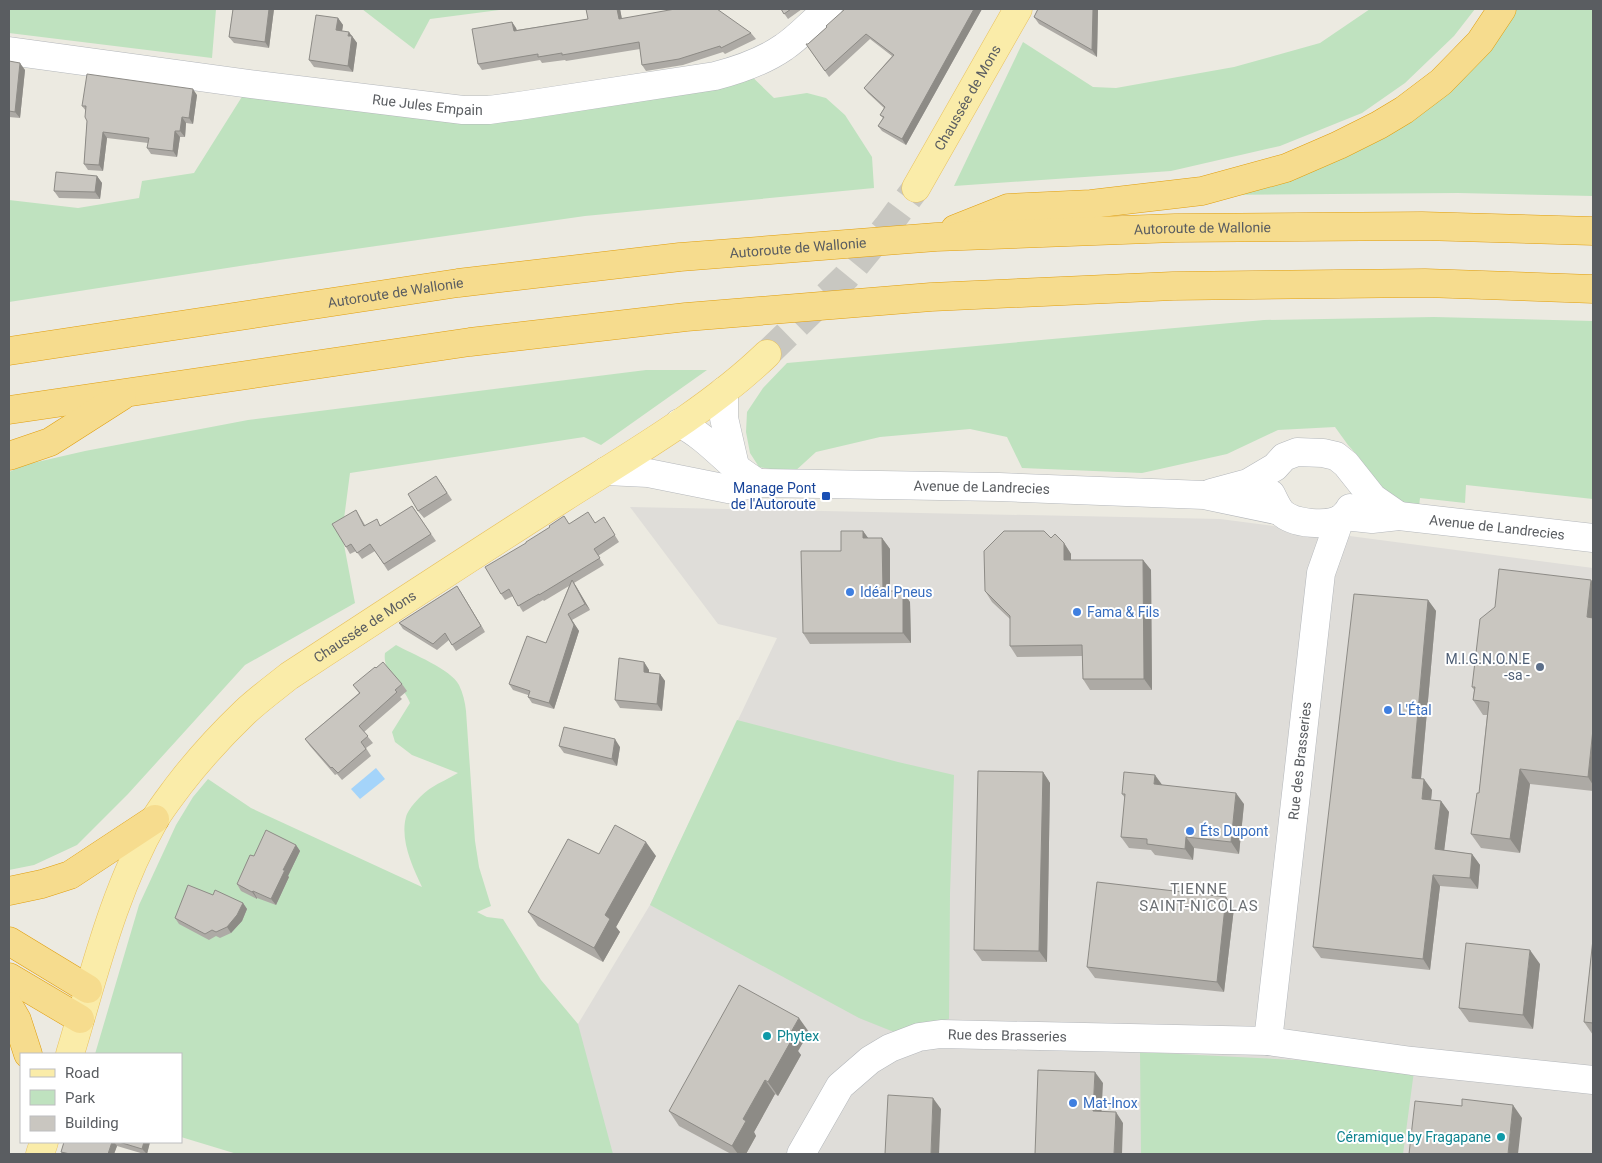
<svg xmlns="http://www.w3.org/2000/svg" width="1602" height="1163" font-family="Roboto,sans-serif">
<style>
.industrial{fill:#dfddd9}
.green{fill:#bfe2bf}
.water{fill:#a4d4fa}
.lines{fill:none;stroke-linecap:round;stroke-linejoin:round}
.major-tunnel{stroke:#c8c7c1;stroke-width:28;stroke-dasharray:28 14;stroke-linecap:butt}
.minor-casing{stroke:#b4b7bb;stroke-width:29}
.major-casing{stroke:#e8c15e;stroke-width:29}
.highway-casing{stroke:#e09e0d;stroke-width:29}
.minor{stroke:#fff;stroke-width:28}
.major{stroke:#faeca9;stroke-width:28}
.highway{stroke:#f6dc8e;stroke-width:28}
.wall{fill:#adaaa5}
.shaded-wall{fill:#8d8b86}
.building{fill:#c9c6c0;stroke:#8d8b86}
.transit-dot{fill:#1a4fb4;stroke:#fff;stroke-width:2}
.shop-dot{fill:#3f7fe0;stroke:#fff;stroke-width:2}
.service-dot{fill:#5c6f8a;stroke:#fff;stroke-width:2}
.culture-dot{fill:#0f9aa8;stroke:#fff;stroke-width:2}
.labels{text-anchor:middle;stroke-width:4;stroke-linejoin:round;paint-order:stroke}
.street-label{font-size:14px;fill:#5a5d61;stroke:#fff}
.transit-label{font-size:14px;fill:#164399;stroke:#fff;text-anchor:end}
.shop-label{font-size:14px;fill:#366cbe;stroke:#fff;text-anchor:start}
.service-label{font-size:14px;fill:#4e5e75;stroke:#fff;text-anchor:end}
.culture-label{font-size:14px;fill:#0d838f;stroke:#fff;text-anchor:start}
.neighbourhood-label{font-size:15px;letter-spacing:1px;fill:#6b6f73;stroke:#fff}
</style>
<rect width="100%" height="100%" fill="#eceae1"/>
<path class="industrial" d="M630,507L1220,519L1593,568V1154H482L564,1030L578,1024L650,905L777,638L718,624Z"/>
<path class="green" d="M9,9H216L212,58L9,33Z
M362,9H507L430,19L414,49Z
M1370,9H1475L1454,36L1405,83L1362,113L1280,146L1171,171L954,186L1023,42L1093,87L1116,88L1234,67L1320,43Z
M1514,9H1593V196L1458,193L1209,195L1359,145Z
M742,67L774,98L807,93L826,98L845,115L872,157L874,188L585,216L279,260L9,302V200L78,208L139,198L142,181L194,173L250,84L463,110Z
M1434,317L1593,321V499L1466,485L1465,503L1420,498L1419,507L1395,503L1369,472L1358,456L1348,445L1335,427L1278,430L1227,454L1142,473L1022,468L1007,437L970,429L880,437L816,452L793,473L759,467L750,453L746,432L747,412L763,388L787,363L1264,320Z
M646,370H707L601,445L584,437L350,473L342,534L355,603L245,665L128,794L77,845L34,865L9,870V472L24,465L85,451L248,420Z
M396,645C412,654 451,669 459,685C463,693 465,702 466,711L475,841L479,867L491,906L477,912L487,917L503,919L541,980L578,1024L613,1154H237L181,1137V1054H95L139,905L176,825L193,797L208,779L251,808L422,887C412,866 400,840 406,817C409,807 423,793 431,788C440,782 450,778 458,773L412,755L395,742L392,732L410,703C403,684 382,674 385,653Z
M737,720L898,762L954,775L950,893L949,1019L894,1032L859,1018L650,905Z
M1140,1052L1314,1061L1414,1071L1403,1154H1141Z"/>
<path class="water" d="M376,768L385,779L360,799L351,789Z"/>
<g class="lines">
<path class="major-tunnel" d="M767,354L846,277L887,227L916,188"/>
<defs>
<g id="minor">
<path id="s1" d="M9,51L250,84L463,110H489L519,106L715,76C738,70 764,61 784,47C799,37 813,21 828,9"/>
<path d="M724,391V418L735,466"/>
<path d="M679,423C701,434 717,451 735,467C743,473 750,478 758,483"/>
<path id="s2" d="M606,471L648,473L728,489L758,483L999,487L1204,495L1280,511"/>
<path d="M1211,493L1248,483L1275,467L1284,457L1297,452L1323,453L1336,456L1346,464L1373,498L1399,516"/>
<path d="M1271,494C1274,500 1277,507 1281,512C1293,524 1328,527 1342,518C1345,515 1348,512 1350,508"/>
<path id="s3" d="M1344,516L1372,519L1399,516L1593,538"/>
<path id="s4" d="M1268,1041L1321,573L1340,519"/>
<path id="s5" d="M801,1154L840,1086L870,1060L890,1048L919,1037L941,1034L1268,1041L1412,1061L1593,1080"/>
</g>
<g id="major">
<path id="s6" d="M916,188L1018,9"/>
<path id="s7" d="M70,1054C94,975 113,892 155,819C162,807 171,796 179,785C199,759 221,735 245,712C259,699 274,688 289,676C379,617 469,558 560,500C629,456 708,411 767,354"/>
<path d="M40,1154L44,1142"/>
</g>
<g id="highway">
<path d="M955,229L1008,208L1091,204L1202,191L1286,168L1339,145L1379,125L1404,110L1441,82L1480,42L1502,9"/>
<path id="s8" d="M9,351L458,283L680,257L936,237L1175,228L1422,226L1593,231"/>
<path d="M9,410L470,342L686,317L931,297L1173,286L1425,283L1593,289"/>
<path d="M9,456L50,442L122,396"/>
<path d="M9,891L42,884L70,875L155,819"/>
<path d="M9,941L88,989"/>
<path d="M9,977L80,1019"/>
<path d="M9,1006L17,1020L28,1054"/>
</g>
</defs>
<use href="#minor" class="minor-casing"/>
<use href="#major" class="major-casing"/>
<use href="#highway" class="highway-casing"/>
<use href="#minor" class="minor"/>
<use href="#major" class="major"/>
<use href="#highway" class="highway"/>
</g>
<path class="wall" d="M233,9H274L269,48L234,43L229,37Z
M586,9H620L622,19L751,33L756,39L725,54L723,52L683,65L646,71L642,65L640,49L566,61L565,60L542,63L540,60L482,70L478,64L512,22L516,28L517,30L588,19Z
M781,9H802L788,19Z
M845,9H982L906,145L882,131L878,126L883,118L880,115L884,108L868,93L864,88L892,56L870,39L829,77L806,44H808L827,27Z
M1038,9H1098L1097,57L1039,24L1034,17Z
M338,18L343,25L342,31L352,36L357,43L353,72L314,67L309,60Z
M9,61L25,70L20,118L9,117Z
M197,95L193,124L186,123L185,137H180L177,157L151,154L147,148L148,143L107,138L103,171L88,170L84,164L87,121L86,111L82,106Z
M97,176L102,183L100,199L59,198L54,191Z
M441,483L452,500L424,518L418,511Z
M412,506L436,541L388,571L375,551L362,559L356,551L350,554L346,547L356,510L365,525H382Z
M596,522L608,524L619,542L598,556L604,565L574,583L590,610L572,620L579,631L554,709L532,703L528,697V695L513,690L509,684L546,643L569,586L544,601L543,600L523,612L513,596L505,600L501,594L569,524Z
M863,531L868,538H882L890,549V591L910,602L911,643L810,644L803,633L841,551Z
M1051,538L1064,543L1071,554V560H1143L1151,570L1152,690H1090L1083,679L1082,656L1017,657L1010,646V619L992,602L985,591Z
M1593,583V791L1530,784L1520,853L1481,848L1471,834L1479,793L1487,715H1483L1473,700L1474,690L1472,687Z
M457,586L485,632L456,651L449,640L437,650L403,629L399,623Z
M1428,600L1436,611L1421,779L1432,790L1431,800L1441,801L1449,812L1444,850L1472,854L1480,865L1478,889L1440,886L1430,970L1321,958L1313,947Z
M644,662L649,670V673L660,674L665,681L662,711L620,708L615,700Z
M376,668L402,684L407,691L400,697L402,699L364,732L373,743L366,748L371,756L342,780L337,774L335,775L310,746L305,739L359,693L353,685Z
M559,746L620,747L617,766L564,753Z
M1043,772L1050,783L1047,962L982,961L974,950Z
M1162,785L1244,804L1239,854L1194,848L1193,860L1155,855L1151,850L1129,848L1121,837L1125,798L1122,794Z
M296,845L300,851L288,876L289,877L276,905L257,898V899L241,891L237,884L254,856Z
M599,854L656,856L616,927L620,932L603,962L538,926L528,912Z
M213,895L243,903L247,909L242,921L231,933L220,938L216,936L209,940L179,924L175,918Z
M1234,908L1224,992L1095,978L1087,967Z
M1593,939V1035L1584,1022Z
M1540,964L1533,1029L1469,1022L1459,1008Z
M809,1032L798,1051L801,1055L778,1096L775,1094L754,1132L756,1136L746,1154H731L679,1126L669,1111Z
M64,1142H150L147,1154H144L117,1146L114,1154H63L61,1152Z"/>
<path class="shaded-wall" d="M269,9H274L269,48L265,42Z
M617,9H620L623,25L619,19Z
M974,9H982L906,145L902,139Z
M1093,9H1098L1097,57L1092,50Z
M338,18L343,25L341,37L336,30Z
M512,22L516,28L518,37L514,31Z
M349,32L357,43L353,72L348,66Z
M20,63L25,70L20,118L15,112Z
M193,89L197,95L193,124L189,118Z
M182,117L186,123L185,137L180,131Z
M175,131L180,137L177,157L173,151Z
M103,132L107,138L103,171L99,165Z
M97,176L102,183L100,199L95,192Z
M863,531L871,542L863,538Z
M882,538L890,549V602L883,591Z
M1064,543L1071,554V571L1064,560Z
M1143,560L1151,570L1152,690L1144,679Z
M572,580L576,586L590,610L585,604Z
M1591,580L1593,583V626L1587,617Z
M457,586L461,592L485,632L481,626Z
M903,591L910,602L911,643L903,633Z
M1428,600L1436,611L1420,789L1412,778Z
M568,614L579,631L554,709L549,703Z
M644,662L649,670V680L644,672Z
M660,674L665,681L662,711L657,704Z
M1593,729V785L1588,777Z
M615,739L620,747L617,766L612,759Z
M1520,769L1530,784L1520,853L1510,839Z
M1043,772L1050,783L1047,962L1039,951Z
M1155,775L1163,786L1154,784Z
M1424,779L1432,790L1430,810L1422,799Z
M1236,793L1244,804L1239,854L1231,842Z
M1441,801L1449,812L1443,860L1435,849Z
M1186,837L1194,848L1193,860L1185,849Z
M646,842L656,856L616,927L620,932L603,962L594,948L605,915Z
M296,845L300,851L288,876L289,877L276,905L271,899L283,870Z
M1472,854L1480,865L1478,889L1470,878Z
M1433,875L1440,886L1430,970L1423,959Z
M253,891L257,898V899L252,892Z
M1226,897L1234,908L1224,992L1217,982Z
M243,903L247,909L242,921L231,933L227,927Z
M1530,950L1540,964L1533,1029L1523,1015Z
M799,1018L809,1032L798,1051L801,1055L778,1096L768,1082L787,1039Z
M1095,1072L1103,1083L1101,1122L1093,1111Z
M765,1080L775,1094L754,1132L756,1136L746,1154H738L732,1146L743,1119Z
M933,1098L941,1109L939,1154H931Z
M1513,1105L1522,1118L1518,1154H1508Z
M1116,1112L1123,1123L1122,1154H1114Z
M112,1142H114L117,1146L114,1154H108Z
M144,1142H150L147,1154L142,1149Z"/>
<path class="building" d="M233,9H269L265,42L229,37Z
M586,9H617L619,19L675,9H717L751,33L721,48L720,46L679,59L642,65L639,42L562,55V53L538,57V54L478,64L472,29L512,22L514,31L588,19Z
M781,9H791L784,14Z
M845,9H974L902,139L878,126L884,117L880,115L885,107L864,88L894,55L866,34L825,71L806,44H808L827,27L826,26Z
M1038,9H1093L1092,50L1034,17Z
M316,15L338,18L336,30L349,32L348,36H352L348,66L309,60Z
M9,61L20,63L15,112L9,111Z
M87,74L193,89L189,118L182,117L180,131H175L173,151L147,148L149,138L103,132L99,165L84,164L87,121L85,117L86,106H82Z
M56,172L97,176L95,192L54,191Z
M436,476L447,493L418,511L408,494Z
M412,506L431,534L384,564L370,544L357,553L351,544L346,547L332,524L356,510L364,526L377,519L380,526Z
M588,512L595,523L604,517L615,535L594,549L600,558L539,595V594L518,606L509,589L501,594L485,567L526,543V542L550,527L549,526L564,516L569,524Z
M841,531H863V538H882L883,591H903V633H803L801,551H841Z
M1004,531H1044L1051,538L1055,534L1064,543V560H1143L1144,679H1083L1082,645L1010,646V616L985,591L984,551Z
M1499,569L1591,580L1587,617L1593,618V729L1588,777L1520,769L1510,839L1471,834L1477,793H1479L1489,702L1473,700L1475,687H1472L1480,619L1495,607Z
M572,580L585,604L568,614L574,625L549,703L528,697L530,691L509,684L527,636L546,643Z
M457,586L481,626L452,645L445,633L433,644L399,623Z
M1354,594L1428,600L1412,778L1424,779L1422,799L1441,801L1435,849L1472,854L1470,878L1433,875L1423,959L1313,947Z
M619,658L644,662V672L660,674L657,704L615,700Z
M383,662L402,684L395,690L397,692L359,726L368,736L361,742L366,749L338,773L332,767L331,768L305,739L360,693L353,685L375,667L376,668Z
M564,727L615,739L612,759L559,746Z
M978,771L1043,772L1039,951L974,950Z
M1124,772L1155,775L1154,784L1236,793L1231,842L1186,837L1185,849L1147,844V839L1121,837L1125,794H1122Z
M615,825L646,842L605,915L610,919L594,948L528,912L568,839L599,854Z
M266,830L296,845L283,870H285L271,899L253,891L252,892L237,884L250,855L254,856Z
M1097,882L1226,897L1217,982L1087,967Z
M188,885L213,895L215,890L243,903L237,915L227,927L216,932L212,930L205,934L175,918Z
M1593,939V1023L1584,1022Z
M1466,943L1530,950L1523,1015L1459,1008Z
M739,985L799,1018L787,1039L791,1041L768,1082L765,1080L743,1119L746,1121L732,1146L669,1111Z
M1038,1070L1095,1072L1093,1111L1116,1112L1114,1154H1035Z
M888,1095L933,1098L931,1154H885Z
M1462,1099L1513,1105L1508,1154H1409L1415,1101L1462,1106Z
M64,1142H112L108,1154H70L61,1152Z
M119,1142H144L142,1149Z"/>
<rect class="transit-dot" x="821" y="491" width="10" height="10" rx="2.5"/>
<g class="shop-dot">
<circle cx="850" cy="592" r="5"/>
<circle cx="1077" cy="612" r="5"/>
<circle cx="1388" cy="710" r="5"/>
<circle cx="1190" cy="831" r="5"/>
<circle cx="1073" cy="1103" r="5"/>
</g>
<circle class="service-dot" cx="1540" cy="667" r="5"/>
<g class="culture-dot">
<circle cx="767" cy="1036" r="5"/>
<circle cx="1501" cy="1137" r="5"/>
</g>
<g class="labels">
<g class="street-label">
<text dy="5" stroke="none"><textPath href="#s6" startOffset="104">Chaussée de Mons</textPath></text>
<text dy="5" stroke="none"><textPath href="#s1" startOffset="422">Rue Jules Empain</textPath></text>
<text dy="5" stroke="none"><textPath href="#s8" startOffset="1201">Autoroute de Wallonie</textPath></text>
<text dy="5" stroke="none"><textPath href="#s8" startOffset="796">Autoroute de Wallonie</textPath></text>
<text dy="5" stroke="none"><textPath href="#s8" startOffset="391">Autoroute de Wallonie</textPath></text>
<text dy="5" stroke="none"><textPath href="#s2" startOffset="378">Avenue de Landrecies</textPath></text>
<text dy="5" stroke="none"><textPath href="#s3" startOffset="154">Avenue de Landrecies</textPath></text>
<text dy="5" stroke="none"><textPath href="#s7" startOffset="538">Chaussée de Mons</textPath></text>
<text dy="5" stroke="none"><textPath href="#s4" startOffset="282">Rue des Brasseries</textPath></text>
<text dy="5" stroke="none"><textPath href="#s5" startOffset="261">Rue des Brasseries</textPath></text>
</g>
<g class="transit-label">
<text x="816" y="493">Manage Pont<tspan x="816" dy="16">de l'Autoroute</tspan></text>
</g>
<g class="shop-label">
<text x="860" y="597">Idéal Pneus</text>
<text x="1087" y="617">Fama &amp; Fils</text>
<text x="1398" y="715">L'Étal</text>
<text x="1200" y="836">Éts Dupont</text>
<text x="1083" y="1108">Mat-Inox</text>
</g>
<g class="service-label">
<text x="1530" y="664">M.I.G.N.O.N.E<tspan x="1530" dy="16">-sa -</tspan></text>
</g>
<g class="culture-label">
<text x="777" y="1041">Phytex</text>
<text x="1491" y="1142" text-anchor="end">Céramique by Fragapane</text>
</g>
<g class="neighbourhood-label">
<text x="1199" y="894">TIENNE<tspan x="1199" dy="17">SAINT-NICOLAS</tspan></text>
</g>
</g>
<rect width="1602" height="1163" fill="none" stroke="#5a5d61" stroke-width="20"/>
<rect x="20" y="1053" width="162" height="90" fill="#ffffff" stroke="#bdbec0"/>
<rect x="30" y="1069" width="25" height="8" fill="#faeca9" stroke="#bdbec0"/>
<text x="65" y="1078" font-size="15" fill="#5a5d61">Road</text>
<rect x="30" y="1090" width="25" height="15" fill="#bfe2bf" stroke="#bdbec0"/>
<text x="65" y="1103" font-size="15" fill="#5a5d61">Park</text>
<rect x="30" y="1116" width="25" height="15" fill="#c9c6c0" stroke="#bdbec0"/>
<text x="65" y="1128" font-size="15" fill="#5a5d61">Building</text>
</svg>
